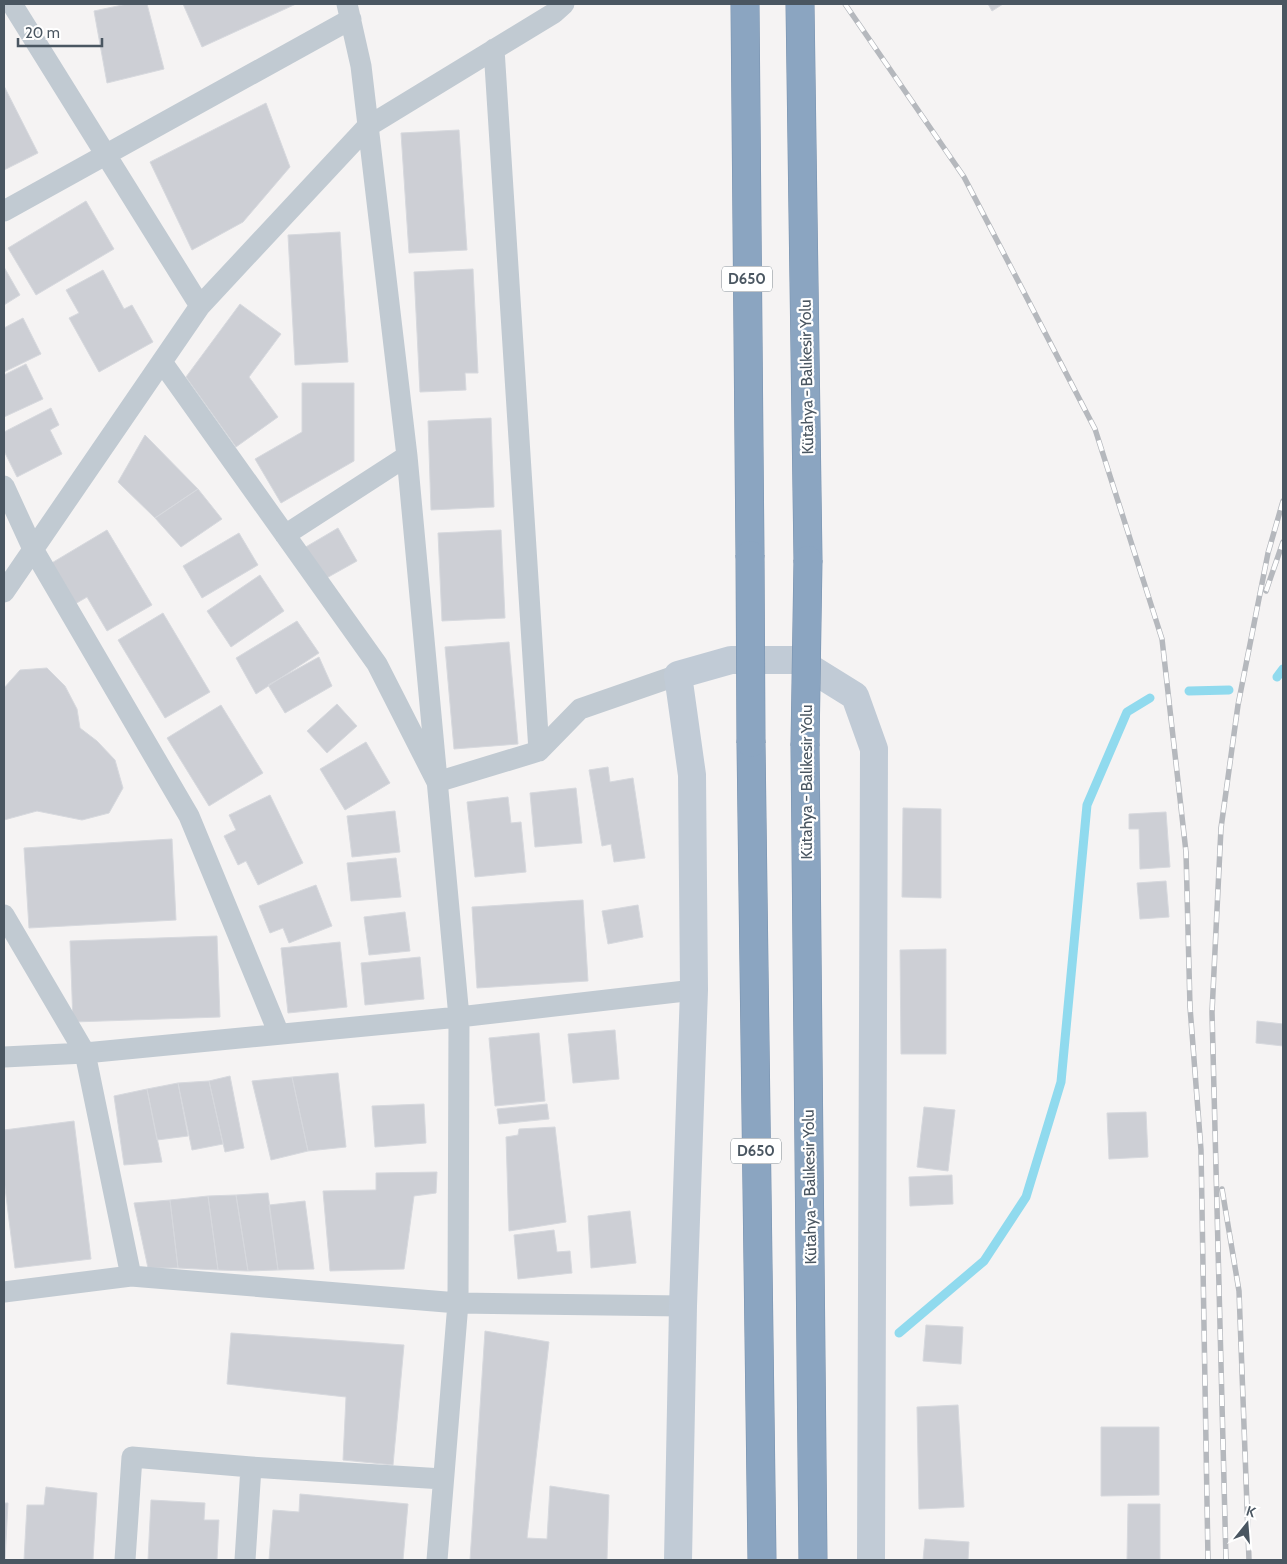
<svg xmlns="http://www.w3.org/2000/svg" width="1287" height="1564" font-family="Cabin,sans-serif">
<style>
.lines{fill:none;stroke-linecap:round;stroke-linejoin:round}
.stream{stroke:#90daee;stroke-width:9}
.building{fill:#cdcfd5;stroke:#d7d9de}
.highway-casing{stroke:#7690ad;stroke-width:29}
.street{stroke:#c1cad2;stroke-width:21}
.secondary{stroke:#c1cbd6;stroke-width:28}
.highway{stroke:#8ba5c1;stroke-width:28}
.rail-casing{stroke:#b5b8bd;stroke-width:5.5}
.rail{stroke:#fff;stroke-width:4;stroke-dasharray:11;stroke-linecap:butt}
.highway-bridge-casing{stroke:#7690ad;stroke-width:29;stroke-linecap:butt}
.highway-bridge{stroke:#8ba5c1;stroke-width:28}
.labels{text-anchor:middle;stroke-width:4.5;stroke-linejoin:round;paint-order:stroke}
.shield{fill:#fff;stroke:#808990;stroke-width:1}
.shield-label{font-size:15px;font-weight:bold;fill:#4a5661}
.street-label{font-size:16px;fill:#4a5661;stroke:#fff}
</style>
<rect width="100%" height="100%" fill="#f5f3f3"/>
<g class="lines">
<path class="stream" d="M1277,677L1283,669
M1189,691L1229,690
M899,1333L984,1261L1026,1197L1061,1082L1087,805L1127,712L1150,698"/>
</g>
<path class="building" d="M127,4H147L164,69L107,83L94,11Z
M183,4H296L202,47Z
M988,4H1003L992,11Z
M4,86L38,153L4,170Z
M266,103L290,167L243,222L192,250L150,162Z
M459,130L467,250L409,253L401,133Z
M86,201L114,249L36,295L8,248Z
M340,232L348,362L295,365L288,235Z
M4,267L20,295L4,305Z
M473,269L478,373H465L466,390L420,392L414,272Z
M103,270L124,309L132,305L153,342L99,372L69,318L79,313L66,290Z
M240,304L281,334L249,377L278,417L236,447L186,377Z
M23,318L41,354L4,372V328Z
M26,364L43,399L4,417V375Z
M302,383H354V461L281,503L255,459L302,432Z
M51,408L59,425L50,430L62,454L17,477L4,451V432Z
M491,418L494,507L431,510L428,421Z
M145,435L198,489L155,518L118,482Z
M198,489L222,519L181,547L155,518Z
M338,528L357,561L323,580L304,548Z
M107,530L152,605L107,631L87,597L75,604L50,564Z
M501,530L505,618L442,621L438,533Z
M239,533L258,565L202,598L183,566Z
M260,575L284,611L231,647L207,611Z
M163,613L210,692L165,718L118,640Z
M297,621L319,653L256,694L236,658Z
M509,642L518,744L454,749L445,647Z
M319,657L332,686L285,713L268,685Z
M47,668L65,686L77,709L80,728L97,741L115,760L123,788L109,813L82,820L37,811L4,820V688L20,670Z
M337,704L357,726L327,753L307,731Z
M221,705L263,773L209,806L167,738Z
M366,742L390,783L345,810L320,769Z
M608,767L610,782L633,778L645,858L614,862L611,844L602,846L589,770Z
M576,788L582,843L535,847L530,793Z
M270,795L303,863L258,885L246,861L238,865L224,836L236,830L229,815Z
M508,797L511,823L521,822L526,872L475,877L467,802Z
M903,808L941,809V898L902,897Z
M395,811L400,852L352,857L347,816Z
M1166,812L1170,867L1140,869L1139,829H1129V814Z
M172,839L176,920L29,928L24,848Z
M396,858L401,897L351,901L347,863Z
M1166,881L1169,917L1140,919L1137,883Z
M316,885L332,926L289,943L283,928L270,933L259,906Z
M583,900L588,981L477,988L472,907Z
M638,905L643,937L608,944L602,911Z
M405,912L410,951L369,955L364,917Z
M217,936L220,1017L73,1022L70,941Z
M340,942L347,1007L288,1013L281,948Z
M946,949V1054H901L900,950Z
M420,957L424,999L365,1005L361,963Z
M1257,1021L1283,1024V1046L1256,1043Z
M615,1030L619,1079L573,1083L568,1034Z
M539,1033L545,1101L495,1106L489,1038Z
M338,1073L346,1147L308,1151L292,1077Z
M230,1076L244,1148L225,1152L209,1081Z
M292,1077L308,1151L271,1160L252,1081Z
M209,1081L223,1144L192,1150L178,1083Z
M178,1083L188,1136L157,1140L147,1089Z
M147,1089L162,1162L124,1165L114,1096Z
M424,1104L426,1143L375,1147L372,1106Z
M547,1104L549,1119L499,1124L497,1109Z
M924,1107L955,1110L948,1171L917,1167Z
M1146,1112L1148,1157L1109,1159L1107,1113Z
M74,1121L91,1259L15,1268L4,1180V1130Z
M555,1127L566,1222L509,1231L506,1137L518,1135L519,1129Z
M437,1172L436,1193L414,1196L404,1269L330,1271L323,1191L376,1190V1173Z
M952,1175L953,1204L910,1206L909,1177Z
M268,1193L278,1270L248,1271L236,1195Z
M236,1195L248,1271L218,1270L208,1196Z
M208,1196L218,1270L178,1268L170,1200Z
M170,1200L178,1268H148L134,1203Z
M305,1201L314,1269L278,1270L269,1205Z
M630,1211L636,1263L591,1268L588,1216Z
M554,1230L557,1252L570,1251L572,1273L518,1279L514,1235Z
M926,1325L963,1327L961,1364L923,1361Z
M485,1331L549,1342L527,1538L547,1539L550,1486L609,1495L607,1560H470Z
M231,1333L404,1345L393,1465L343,1460L346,1397L227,1384Z
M958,1405L964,1507L919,1509L917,1407Z
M1101,1427H1159V1495L1101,1496Z
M46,1487L97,1493L93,1560H24L27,1505H44Z
M300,1494L408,1504L403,1560H269L273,1510L299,1512Z
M151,1500L205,1503L204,1520H219L217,1560H148Z
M4,1503H8L5,1560H4Z
M1128,1504H1160V1560H1127Z
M925,1539L969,1542L968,1560H923Z"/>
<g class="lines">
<defs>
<path id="highway" d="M745,4L750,555
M800,4L808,560
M751,743L762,1560
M805,746L813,1560"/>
</defs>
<use href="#highway" class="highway-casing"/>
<path class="street" d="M12,4L200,306
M347,4L361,66L407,456L459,1017L458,1303L437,1560
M494,49L539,751
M4,211L351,19
M162,362L377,664L437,782L539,751L580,709L678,675
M4,486L33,549L189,816L279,1034
M285,535L407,456
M4,592L200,306L367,127L554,13L564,4
M4,915L85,1053L131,1276
M4,1057L85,1053L459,1017L694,990
M4,1292L131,1276L458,1303L683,1306
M125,1560L132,1457L251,1467L443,1479
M245,1560L251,1467"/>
<path class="secondary" d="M678,1560L683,1306L694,990L692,775L678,675L731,660H797L855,696L874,749L871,1560"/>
<use href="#highway" class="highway"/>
<defs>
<path id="rail" d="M845,4L964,177L1095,429L1162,639L1186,852L1190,1007L1201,1150L1208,1560
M1266,591L1283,542
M1222,1189L1239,1291L1249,1560
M1226,1560L1212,1012L1221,828L1238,705L1268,553L1283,501"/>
</defs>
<use href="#rail" class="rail-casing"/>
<use href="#rail" class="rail"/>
<defs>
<path id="highway-bridge" d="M750,555L751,743
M805,746L808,560"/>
</defs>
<use href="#highway-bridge" class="highway-bridge-casing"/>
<use href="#highway-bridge" class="highway-bridge"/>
</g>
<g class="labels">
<g class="shield">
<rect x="722" y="266.5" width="50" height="25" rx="4"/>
<rect x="731" y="1138.5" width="50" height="25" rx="4"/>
</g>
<g class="shield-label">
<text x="747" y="284">D650</text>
<text x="756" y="1156">D650</text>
</g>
<g class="street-label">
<text transform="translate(806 377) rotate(-91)" y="6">Kütahya - Balıkesir Yolu</text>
<text transform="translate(806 782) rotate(-90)" y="6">Kütahya - Balıkesir Yolu</text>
<text transform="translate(809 1187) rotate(-91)" y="6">Kütahya - Balıkesir Yolu</text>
</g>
</g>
<rect width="1287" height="1564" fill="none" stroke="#4a5661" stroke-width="10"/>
<g transform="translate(1247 1524) rotate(17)" stroke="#ffffff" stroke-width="4" paint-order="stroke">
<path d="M0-4L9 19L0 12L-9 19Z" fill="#4a5661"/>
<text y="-8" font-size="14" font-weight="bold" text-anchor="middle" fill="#4a5661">K</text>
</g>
<path d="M18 38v8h84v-8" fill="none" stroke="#4a5661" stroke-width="2.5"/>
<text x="25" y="38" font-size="15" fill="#4a5661" stroke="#ffffff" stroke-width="4" paint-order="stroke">20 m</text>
</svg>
